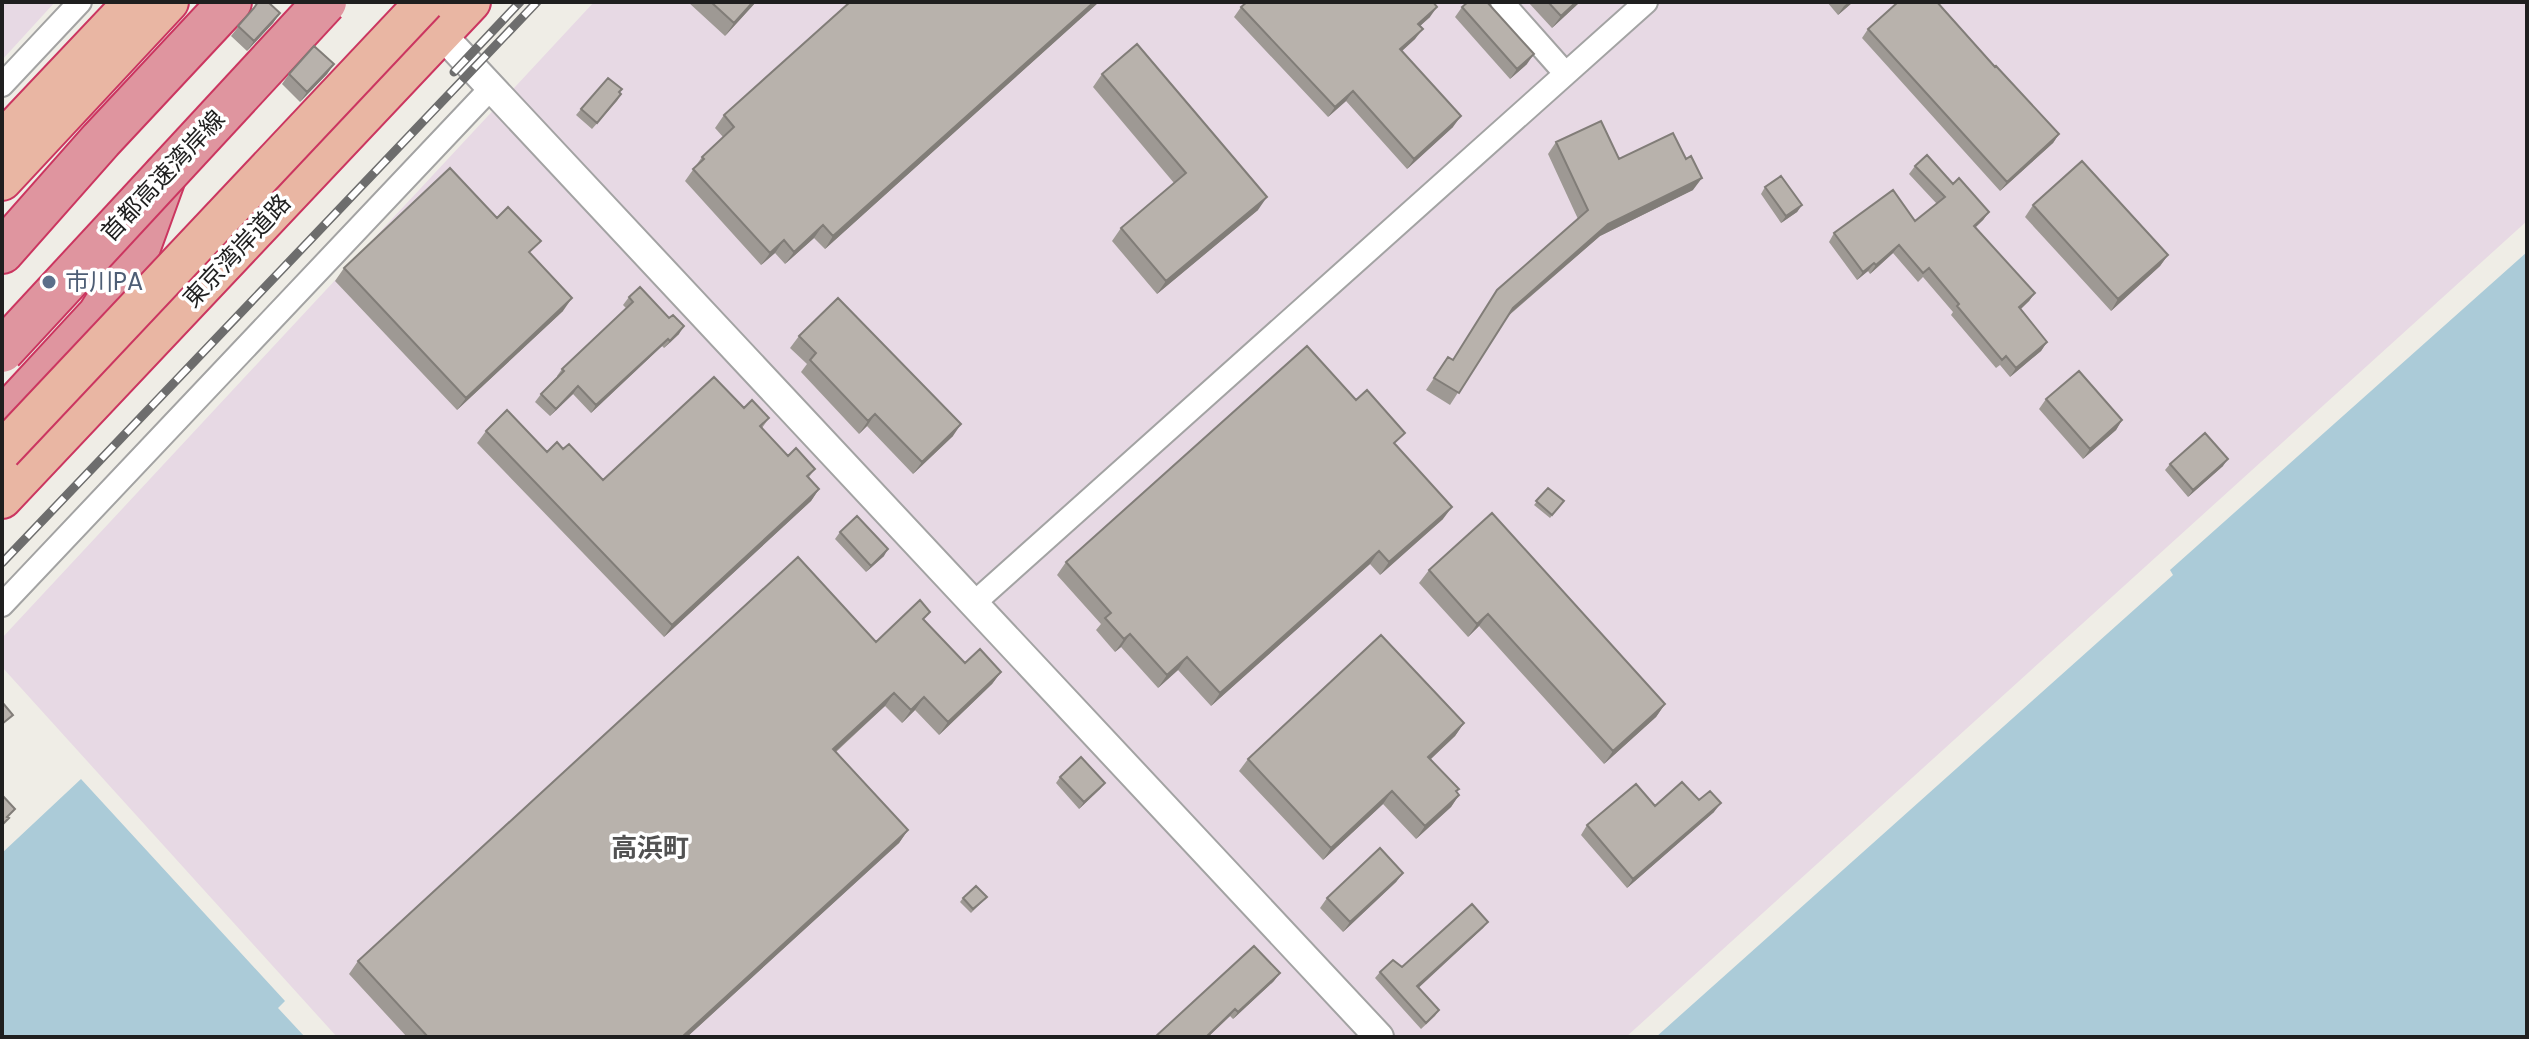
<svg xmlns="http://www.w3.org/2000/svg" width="2529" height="1039" font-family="Poppins,'Noto Sans JP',sans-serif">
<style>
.industrial{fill:#e7d9e4}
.water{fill:#abcbd8}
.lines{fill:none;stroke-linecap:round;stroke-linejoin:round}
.minor-casing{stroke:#a3a3a3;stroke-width:26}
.tertiary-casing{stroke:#a3a3a3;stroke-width:32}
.trunk-casing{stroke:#cb3660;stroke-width:42}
.motorway-casing{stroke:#cb3660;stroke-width:46}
.minor{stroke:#fff;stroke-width:22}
.tertiary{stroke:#fff;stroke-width:28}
.trunk{stroke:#e9b6a3;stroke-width:38}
.motorway{stroke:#df959f;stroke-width:42}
.rail-casing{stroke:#6d6d6d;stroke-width:9}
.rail{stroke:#fff;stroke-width:6;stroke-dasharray:18;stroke-linecap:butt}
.trunk-bridge-casing{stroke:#cb3660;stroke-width:42;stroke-linecap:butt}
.motorway-bridge-casing{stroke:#cb3660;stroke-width:46;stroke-linecap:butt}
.trunk-bridge{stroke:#e9b6a3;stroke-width:38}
.motorway-bridge{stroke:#df959f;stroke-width:42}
.wall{fill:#9e9994}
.shaded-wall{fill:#817d78}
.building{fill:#b8b2ac;stroke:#817d78;stroke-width:2}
.service-dot{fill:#5c6f8a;stroke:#fff;stroke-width:3}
.labels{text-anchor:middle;stroke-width:7;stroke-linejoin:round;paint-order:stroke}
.street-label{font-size:24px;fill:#1f1f1f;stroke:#fff}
.service-label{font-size:24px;fill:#4e5e75;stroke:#fff;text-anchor:start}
.neighbourhood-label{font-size:26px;font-weight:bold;fill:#525252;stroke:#fff}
</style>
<rect width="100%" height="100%" fill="#efede6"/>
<path class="industrial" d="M2,2H55L2,60Z
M594,2H2527V221L1626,1037H337L2,667V638Z"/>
<path class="water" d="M2527,252V1037H1656L2173,575L2170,570Z
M81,779L285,1001L278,1008L305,1037H2V853Z"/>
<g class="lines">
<defs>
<path id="minor" d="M1502,2L1565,73
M2,85L80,2
M973,604L1646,2
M2,605L491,88"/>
<path id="tertiary" d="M428,20L1379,1037"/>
<path id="trunk" d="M2,141L124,12
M2,181L169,2
M2,499L471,2"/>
<path id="motorway" d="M2,252L101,140L230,2
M2,420L99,315L135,258L165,175"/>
</defs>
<use href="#minor" class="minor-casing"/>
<use href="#tertiary" class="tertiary-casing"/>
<use href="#trunk" class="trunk-casing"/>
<use href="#motorway" class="motorway-casing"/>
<use href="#minor" class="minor"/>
<use href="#tertiary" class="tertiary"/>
<use href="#trunk" class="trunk"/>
<use href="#motorway" class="motorway"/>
<defs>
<path id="rail" d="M454,72L520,2
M2,563L537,2"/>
</defs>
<use href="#rail" class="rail-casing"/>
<use href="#rail" class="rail"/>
<defs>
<path id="trunk-bridge" d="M2,451L425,2"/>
<path id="motorway-bridge" d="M2,351L325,2"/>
</defs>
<use href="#trunk-bridge" class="trunk-bridge-casing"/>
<use href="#motorway-bridge" class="motorway-bridge-casing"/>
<use href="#trunk-bridge" class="trunk-bridge"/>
<use href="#motorway-bridge" class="motorway-bridge"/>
</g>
<path class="wall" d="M258,2L280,13L273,23L247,51L231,36Z
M688,2H756L725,36Z
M1099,2L825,249L814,238L785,264L775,253L761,265L685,181L702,157L723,137L715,128L724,115Z
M1528,2H1580L1552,28Z
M1827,2H1853L1838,15Z
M1241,7L1430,17L1420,26L1415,39L1402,51L1453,127L1407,169L1346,101L1328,117L1234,17Z
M1462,7L1527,64L1510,79L1455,17Z
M1868,29L1995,67L2059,134L2053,143L2000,191L1862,38Z
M334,64L327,74L300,102L282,84L289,74Z
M1102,74L1258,210L1157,294L1112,241L1121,228L1174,183L1093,87Z
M619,92L621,94L617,101L592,129L576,115L581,109Z
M1556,142L1619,159L1693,190L1600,236L1506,318L1450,405L1426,390L1448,357L1453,360L1497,290L1578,219L1548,154Z
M1915,166L1953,184L1989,212L1983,220L1975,228L2035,293L2029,301L2021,309L2047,342L2041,351L2010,377L2000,365L1996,368L1951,315L1953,312L1923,277L1918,282L1893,253L1870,274L1868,271L1857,280L1829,242L1834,233L1915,221L1937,204L1909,174Z
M1765,187L1802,205L1797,212L1781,223L1761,194Z
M2033,205L2168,255L2160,266L2111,311L2025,217Z
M531,255L563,311L457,410L335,281L344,268Z
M629,297L679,334L664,348L662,346L591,413L573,394L550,416L535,402L541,394L557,377V376L562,369L626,308L623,305Z
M799,336L953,436L913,474L867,426L859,434L801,372L807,364L790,348Z
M2046,399L2122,420L2116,430L2083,459L2039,409Z
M744,408L769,418L762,428L788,456L815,469L809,477L819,489L811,501L664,637L477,443L486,431L547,452L563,449L603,480Z
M1397,445L1443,519L1380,575L1370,564L1211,706L1178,670L1158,688L1121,647L1115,652L1096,630L1101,624L1057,575L1066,562Z
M2170,464L2223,466L2188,497L2165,470Z
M1548,488L1564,501L1550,518L1534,505Z
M840,532L884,556L866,572L835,539Z
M1429,570L1665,704L1656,717L1604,764L1479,626L1468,637L1419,583Z
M924,621L965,663L1001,672L992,684L939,735L915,710L902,723L885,706L836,752L908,830L899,843L687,1037H407L349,974L358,961L876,642Z
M1464,723L1455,736L1431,759L1459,795L1451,807L1416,839L1383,804L1323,860L1239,771L1248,759Z
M1060,777L1105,783L1100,789L1079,809L1056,783Z
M1699,800L1714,812L1627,888L1581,835L1587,825L1655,806Z
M1403,873L1396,882L1343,932L1320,908L1327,898Z
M987,897L971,913L960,902L963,898Z
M1488,922L1483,928L1418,987L1439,1010L1435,1016L1421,1029L1375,978L1380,972L1402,967Z
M1274,981L1233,1019L1230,1016L1208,1037H1155Z"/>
<path class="shaded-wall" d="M753,2H756L725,36L734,23Z
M1094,2H1099L825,249L833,236Z
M1576,2H1580L1552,28L1561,16Z
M1849,2H1853L1838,15L1844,6Z
M1437,7L1430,17L1411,34L1418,24Z
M280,13L273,23L247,51L254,41Z
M1423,29L1415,39L1393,59L1400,49Z
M1534,54L1527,64L1510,79L1517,69Z
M334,64L327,74L300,102L307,92Z
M1353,91L1346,101L1328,117L1335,107Z
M1461,116L1453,127L1407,169L1414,159Z
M2059,134L2053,143L2000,191L2007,182Z
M1702,178L1693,190L1600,236L1504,319L1513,308L1608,224Z
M1267,197L1258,210L1157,294L1166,281Z
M1802,205L1797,212L1781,223L1786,216Z
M1989,212L1983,220L1968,234L1974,226Z
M823,225L814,238L785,264L794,252Z
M784,240L775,253L761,265L770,253Z
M1899,245L1893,253L1870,274L1876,265Z
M2168,255L2160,266L2111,311L2118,299Z
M1874,263L1868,271L1857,280L1863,272Z
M2035,293L2029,301L2013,316L2019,307Z
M572,298L563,311L457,410L466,398Z
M684,326L679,334L664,348L670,341Z
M668,339L662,346L591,413L596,405Z
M2047,342L2041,351L2010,377L2016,368Z
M578,386L573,394L550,416L556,409Z
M875,414L867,426L859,434L868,421Z
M2122,420L2116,430L2083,459L2090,449Z
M961,424L953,436L913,474L922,462Z
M2228,459L2223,466L2188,497L2193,490Z
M819,489L811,501L664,637L672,625Z
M1452,507L1443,519L1380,575L1389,562Z
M888,549L884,556L866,572L871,566Z
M1379,551L1370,564L1211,706L1220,693Z
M1488,614L1479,626L1468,637L1477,624Z
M1130,634L1121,647L1115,652L1124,639Z
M1187,657L1178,670L1158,688L1167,675Z
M1001,672L992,684L939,735L948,722Z
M894,693L885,706L824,762L833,749Z
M924,697L915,710L902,723L911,710Z
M1665,704L1656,717L1604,764L1613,751Z
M1464,723L1455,736L1420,769L1428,757Z
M1105,783L1100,789L1079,809L1084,802Z
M1392,791L1383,804L1323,860L1331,848Z
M1459,795L1451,807L1416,839L1425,826Z
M1721,803L1714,812L1627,888L1633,879Z
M908,830L899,843L687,1037H682Z
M1403,873L1396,882L1343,932L1350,922Z
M1488,922L1483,928L1413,993L1417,986Z
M1280,973L1274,981L1233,1019L1238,1012Z
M1235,1009L1230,1016L1208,1037H1206Z"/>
<path class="building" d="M258,2H268L280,13L254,41L238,26L254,8Z
M711,2H753L734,23Z
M850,2H1094L833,236L823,225L794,252L784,240L770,253L693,169L704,159L702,157L734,127L724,115Z
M1247,2H1433L1437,7L1418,24L1423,29L1400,49L1461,116L1414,159L1353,91L1335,107L1241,7Z
M1468,2H1487L1534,54L1517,69L1462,7Z
M1548,2H1576L1561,16Z
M1898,2H1937L1995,67L1996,66L2059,134L2007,182L1868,29Z
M1137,44L1267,197L1166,281L1121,228L1186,173L1102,74Z
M314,46L334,64L307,92L289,74Z
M608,78L622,89L619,92L621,94L597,123L581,109Z
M1601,121L1619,159L1673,133L1686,159L1691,156L1702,178L1608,224L1513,308L1459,393L1434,378L1448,357L1453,360L1497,290L1588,210L1556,142Z
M1927,155L1953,184L1959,178L1989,212L1974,226L2035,293L2019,307L2047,342L2016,368L2006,356L2002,360L1957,306L1959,304L1929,268L1923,273L1899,245L1876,265L1874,263L1863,272L1834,233L1893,190L1915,221L1945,197L1915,166Z
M2082,161L2168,255L2118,299L2033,205Z
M450,168L497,218L508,207L541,241L529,252L572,298L466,398L344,268Z
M1781,176L1802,205L1786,216L1765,187Z
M640,287L669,318L673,315L684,326L670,341L668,339L596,405L578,386L556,409L541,394L564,371L562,369L633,302L629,297Z
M838,298L961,424L922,462L875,414L868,421L810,360L816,353L799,336Z
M1307,346L1356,400L1367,390L1405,433L1394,443L1452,507L1389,562L1379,551L1220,693L1187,657L1167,675L1130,634L1124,639L1105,618L1111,613L1066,562Z
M2079,371L2122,420L2090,449L2046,399Z
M714,377L744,408L752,400L769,418L760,426L788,456L796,448L815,469L807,476L819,489L672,625L486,431L507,410L547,452L557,442L563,449L569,444L603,480Z
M2205,433L2228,459L2193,490L2170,464Z
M1548,488L1564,501L1552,515L1536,501Z
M1492,513L1665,704L1613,751L1488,614L1477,624L1429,570Z
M857,516L888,549L871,566L840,532Z
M798,557L876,642L920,600L930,612L923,619L965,663L980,649L1001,672L948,722L924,697L911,710L894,693L833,749L908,830L682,1037H428L358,961Z
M1381,635L1464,723L1428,757L1459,789L1456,791L1459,795L1425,826L1392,791L1331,848L1248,759Z
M2,702L13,715L2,724Z
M1081,757L1105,783L1084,802L1060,777Z
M1682,782L1699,800L1710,791L1721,803L1633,879L1587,825L1636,784L1655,806Z
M2,795L15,809L7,817L9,818L2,825Z
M1380,848L1403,873L1350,922L1327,898Z
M976,886L987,897L973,909L963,898Z
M1472,904L1488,922L1417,986L1439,1010L1426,1023L1380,972L1393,960L1402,967Z
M1254,946L1280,973L1238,1012L1235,1009L1207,1036L1208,1037H1155Z"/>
<circle class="service-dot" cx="49" cy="282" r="8"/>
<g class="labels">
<g class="street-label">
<text transform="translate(163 176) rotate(-47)" y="8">首都高速湾岸線</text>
<text transform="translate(237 251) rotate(-47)" y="8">東京湾岸道路</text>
</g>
<g class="service-label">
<text x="65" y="290">市川PA</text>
</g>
<g class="neighbourhood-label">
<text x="650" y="857">高浜町</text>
</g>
</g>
<rect width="2529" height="1039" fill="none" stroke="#1f1f1f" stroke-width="8"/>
</svg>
